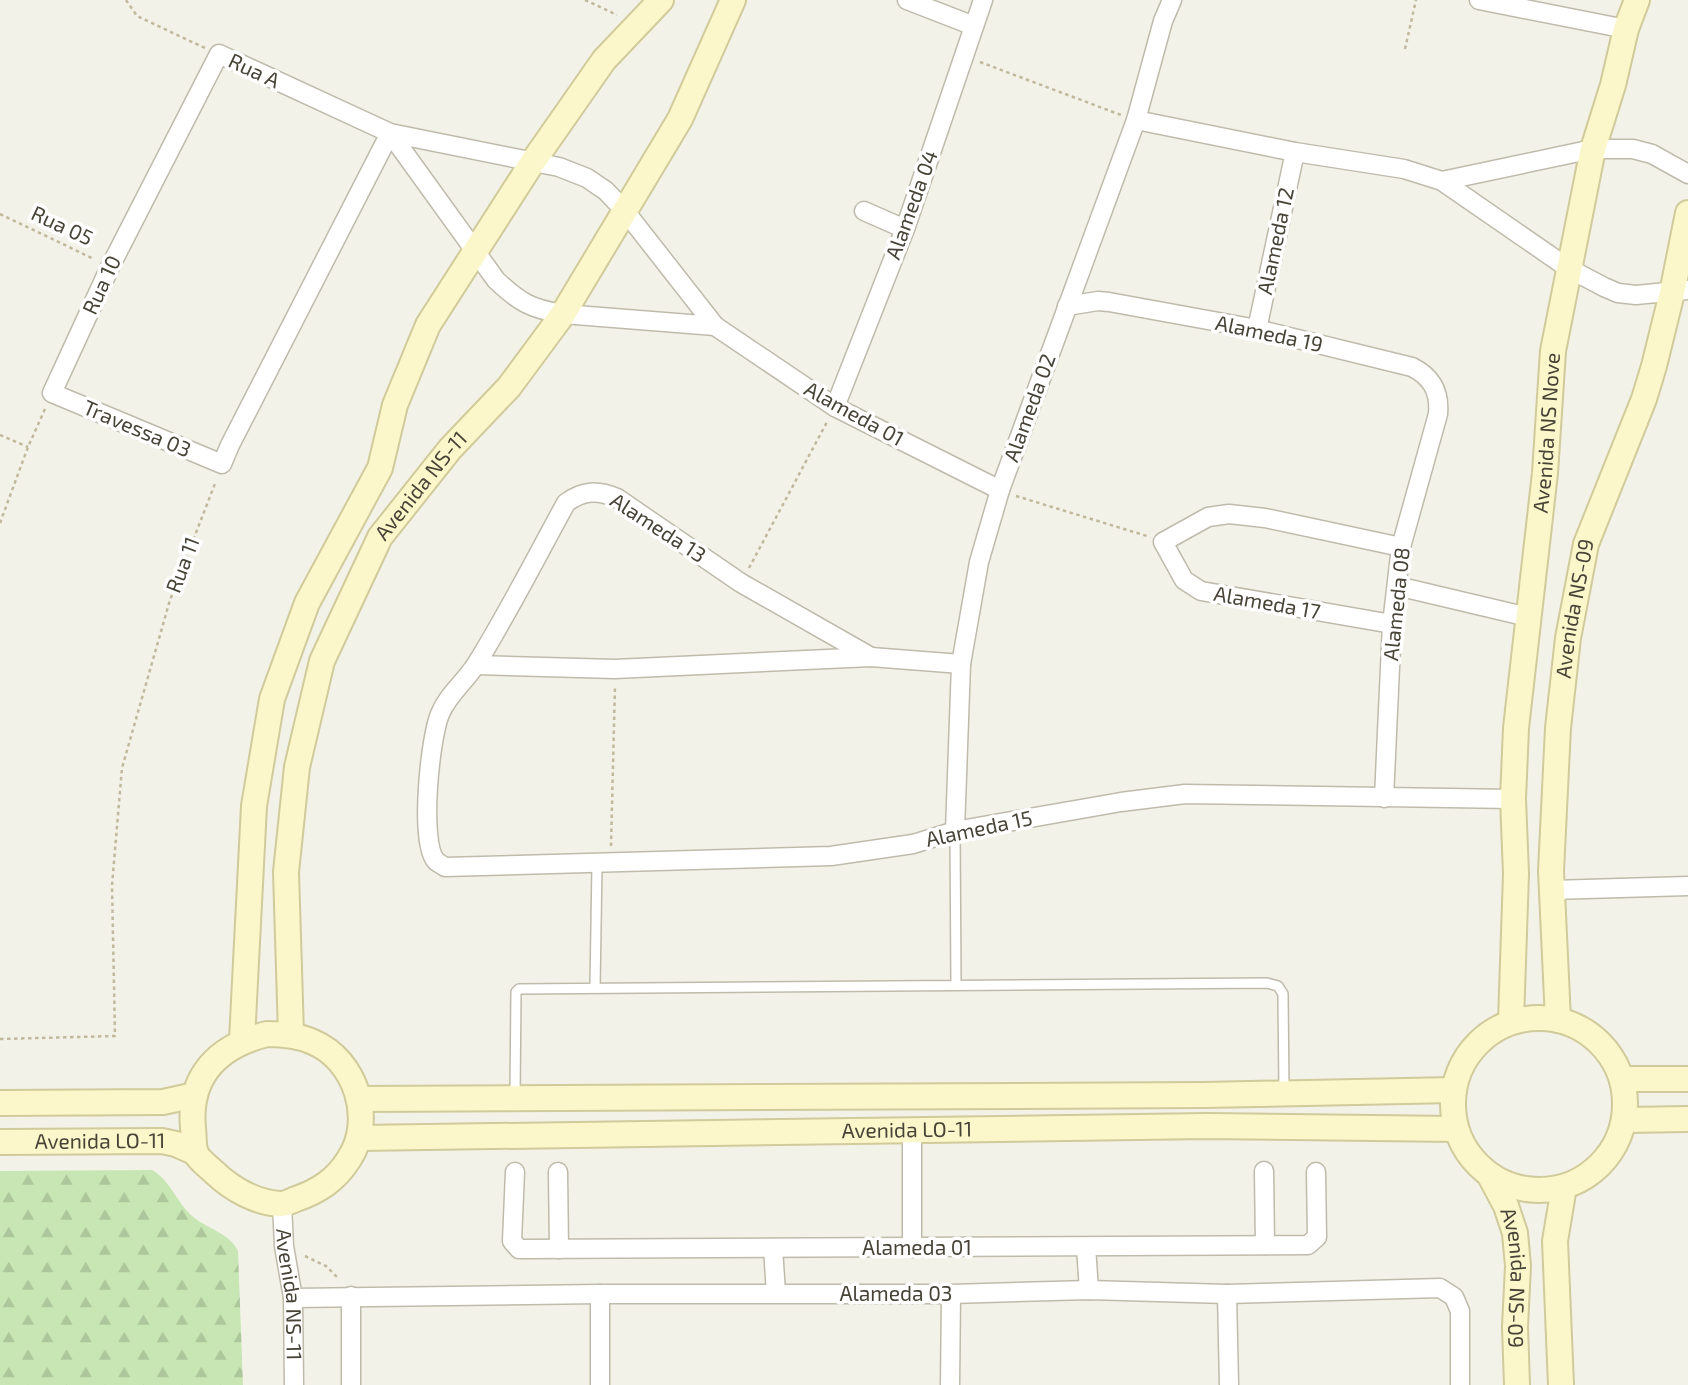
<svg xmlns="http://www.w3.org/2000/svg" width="1688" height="1385" font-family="'Exo 2',sans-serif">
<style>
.forest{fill:url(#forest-firs)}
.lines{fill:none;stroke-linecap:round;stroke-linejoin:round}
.lane-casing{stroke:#bfbbab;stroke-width:12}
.street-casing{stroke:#bfbbab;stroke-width:21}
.secondary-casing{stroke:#d1ca9a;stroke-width:28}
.path{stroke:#c0b99d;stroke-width:2.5;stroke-dasharray:3.5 3.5;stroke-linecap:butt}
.lane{stroke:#fff;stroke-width:9}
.street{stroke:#fff;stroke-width:18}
.secondary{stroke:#fcf7ca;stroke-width:24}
.labels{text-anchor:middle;stroke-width:7;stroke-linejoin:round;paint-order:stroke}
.street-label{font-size:21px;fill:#474337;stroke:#fff}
</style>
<defs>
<pattern id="forest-firs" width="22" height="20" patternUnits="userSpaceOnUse" patternTransform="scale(1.75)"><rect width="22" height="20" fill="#c8e6b3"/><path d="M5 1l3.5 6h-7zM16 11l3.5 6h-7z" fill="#adc69b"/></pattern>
</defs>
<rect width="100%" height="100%" fill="#f3f2e9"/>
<path class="forest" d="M152,1170C170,1180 176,1201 191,1215C206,1229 229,1232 238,1251L243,1385H0V1171Z"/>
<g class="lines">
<defs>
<path id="lane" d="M955,831L956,985
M595,988L597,864
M515,1096L516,992L519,989L1267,983L1278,986L1283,994L1284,1092"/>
<g id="street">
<path d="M907,0L974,26"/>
<path d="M1479,0L1626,29"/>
<path d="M1136,120L1295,152L1404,169L1442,181L1568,268L1604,287L1618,293L1636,295L1688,290"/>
<path d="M390,133L496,280C519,302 531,309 563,314L715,326L625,211L606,191L587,178L559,167L390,133L219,54L110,267L52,393L222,464L230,445L390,133"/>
<path d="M1442,181L1593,149H1633L1652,154L1688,174"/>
<path d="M864,211L905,229"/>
<path d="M1067,306L1098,301L1109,302L1257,329L1412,367C1432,377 1440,392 1438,414L1401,547L1392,624L1384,798"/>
<path d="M715,326L835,407L1000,490"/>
<path d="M1257,329L1295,152"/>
<path d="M835,407L905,229L983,0"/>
<path d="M1397,586L1528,617"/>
<path d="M1392,624L1201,591L1184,580L1163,542L1208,517L1229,514L1265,518L1401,547"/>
<path d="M871,657L741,583L617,498C598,490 583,490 566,503C537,556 509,611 477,663C466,681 448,694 440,714C430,737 419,843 436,861C436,862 444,866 445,867L831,856L913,844L955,831L1121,802L1185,794L1513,799"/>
<path d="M476,665L615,669L871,657L961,664"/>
<path d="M955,831L961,664L979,562L1000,490L1136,120L1163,21L1172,0"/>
<path d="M1552,890L1688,886"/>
<path d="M912,1130V1248"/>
<path d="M1264,1171L1265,1245"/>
<path d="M515,1172L512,1241L519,1249H526L1308,1245L1317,1237L1316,1172"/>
<path d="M558,1172L559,1249"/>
<path id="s1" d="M282,1204L284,1246L293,1298L294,1385"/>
<path d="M1086,1247L1089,1290"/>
<path d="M773,1248L776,1293"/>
<path d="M1227,1294L1229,1385"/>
<path d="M351,1296V1385"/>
<path d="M293,1298L600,1294H951L1089,1290L1227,1294L1440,1288L1454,1297L1460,1311V1385"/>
<path d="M600,1385V1294"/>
<path d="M950,1385L951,1294"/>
</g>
<g id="secondary">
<circle cx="1539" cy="1104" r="86"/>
<path id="s2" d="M1558,1020L1551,871L1558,728L1568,638L1586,544L1644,399L1654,366L1672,293L1688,213"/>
<path id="s3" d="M1511,1021L1516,874L1513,799L1516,728L1545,473L1553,351L1593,149L1613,85L1626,29L1637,0"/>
<path d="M267,1034C283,1034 298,1035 313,1042C356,1060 375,1120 349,1159C336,1180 319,1191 296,1199C291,1201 285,1204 281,1204C256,1203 232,1189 215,1173C209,1167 200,1161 196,1154C193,1147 194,1135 193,1128C188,1075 219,1046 267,1034Z"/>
<path id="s4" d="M291,1034L286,872L297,767L322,661L380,537L450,449L509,387L563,314L680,119L733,0"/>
<path d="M242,1040L254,806L272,699L307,603L380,468L395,405L428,325L532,163L604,60L661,0"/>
<path d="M1622,1079H1688"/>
<path d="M359,1099L1203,1095L1454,1090"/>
<path d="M0,1103L163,1102L195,1095"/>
<path d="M1625,1120L1688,1119"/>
<path id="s5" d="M359,1138L1207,1126L1456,1129"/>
<path id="s6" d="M0,1142L162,1141L176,1144L196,1153"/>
<path id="s7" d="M1490,1176L1506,1206L1515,1233L1518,1266L1515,1327L1517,1385"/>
<path d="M1561,1385L1555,1241L1564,1187"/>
</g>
</defs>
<use href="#lane" class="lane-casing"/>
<use href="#street" class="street-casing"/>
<use href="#secondary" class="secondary-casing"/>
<path class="path" d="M126,0L137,16L205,48
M585,0L617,15
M1405,49L1416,0
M980,62L1121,115
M0,214L94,259
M0,435L28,447
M1016,496L1147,536
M0,523L28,447L45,409
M749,568L827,422
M611,846L615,685
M0,1039L115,1036L112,885L122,768L170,600L216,481
M305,1256L326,1266L339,1279"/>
<use href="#lane" class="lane"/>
<use href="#street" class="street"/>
<use href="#secondary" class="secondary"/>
</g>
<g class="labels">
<g class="street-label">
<text transform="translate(254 71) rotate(25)" y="7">Rua A</text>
<text transform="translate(912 205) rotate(-70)" y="7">Alameda 04</text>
<text transform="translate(62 226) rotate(25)" y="7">Rua 05</text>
<text transform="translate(1276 241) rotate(-78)" y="7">Alameda 12</text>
<text transform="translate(102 285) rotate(-65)" y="7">Rua 10</text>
<text transform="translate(1269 334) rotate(12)" y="7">Alameda 19</text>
<text transform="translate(1030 408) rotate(-70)" y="7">Alameda 02</text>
<text transform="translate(854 414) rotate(29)" y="7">Alameda 01</text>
<text transform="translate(137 429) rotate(23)" y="7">Travessa 03</text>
<text dy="7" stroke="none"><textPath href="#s3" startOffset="590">Avenida NS Nove</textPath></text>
<text dy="7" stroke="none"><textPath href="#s4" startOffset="579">Avenida NS-11</textPath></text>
<text transform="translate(658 528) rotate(33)" y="7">Alameda 13</text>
<text transform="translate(183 565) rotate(-69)" y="7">Rua 11</text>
<text transform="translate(1267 603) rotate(10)" y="7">Alameda 17</text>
<text transform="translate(1397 604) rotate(-84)" y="7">Alameda 08</text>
<text dy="7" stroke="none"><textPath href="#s2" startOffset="413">Avenida NS-09</textPath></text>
<text transform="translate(979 829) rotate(-12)" y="7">Alameda 15</text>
<text dy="7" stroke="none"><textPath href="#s5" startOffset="548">Avenida LO-11</textPath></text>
<text dy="7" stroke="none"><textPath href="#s6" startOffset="100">Avenida LO-11</textPath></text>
<text x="917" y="1255">Alameda 01</text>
<text dy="7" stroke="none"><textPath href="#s7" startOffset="107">Avenida NS-09</textPath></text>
<text x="896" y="1301">Alameda 03</text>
<text dy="7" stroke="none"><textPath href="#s1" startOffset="91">Avenida NS-11</textPath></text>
</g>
</g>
</svg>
